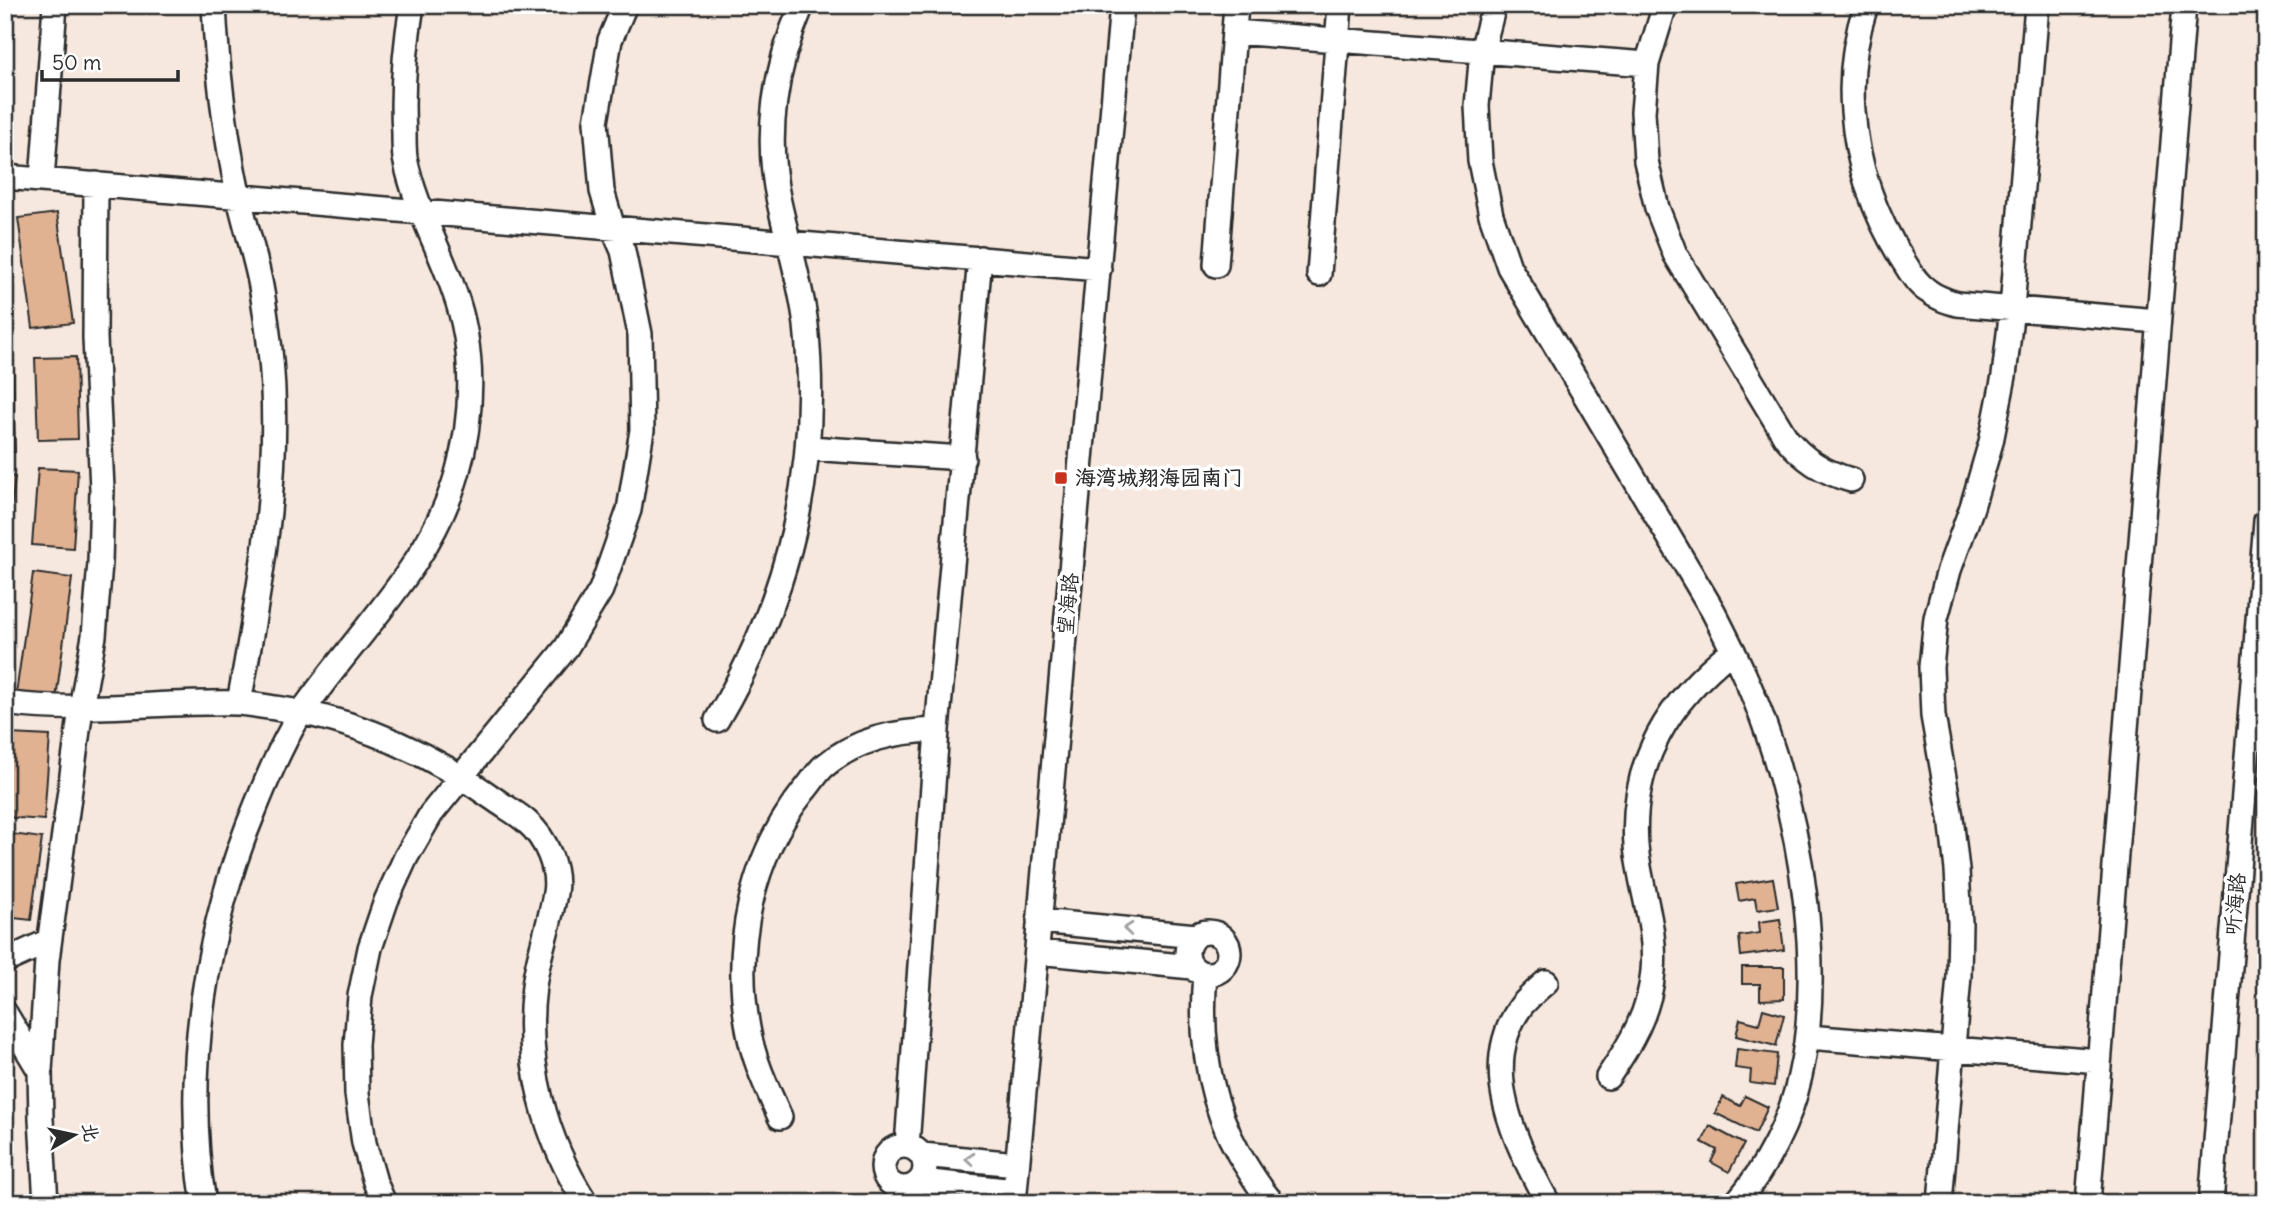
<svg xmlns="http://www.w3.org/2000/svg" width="2271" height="1208" font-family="Delius,'LXGW WenKai TC',sans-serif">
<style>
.building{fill:#e1b292;stroke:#2b2b2b;stroke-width:2}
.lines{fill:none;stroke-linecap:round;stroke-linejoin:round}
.minor-casing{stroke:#2b2b2b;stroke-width:28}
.minor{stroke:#fff;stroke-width:23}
.oneway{stroke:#a0a0a0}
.poi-dot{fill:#c8321e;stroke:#fff;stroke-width:2.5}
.labels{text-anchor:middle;stroke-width:7;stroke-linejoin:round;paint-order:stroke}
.poi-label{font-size:21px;font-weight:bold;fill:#2b2b2b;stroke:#fff;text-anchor:start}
.street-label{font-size:21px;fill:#2b2b2b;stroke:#fff}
</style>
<rect width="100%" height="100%" fill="#f6e8de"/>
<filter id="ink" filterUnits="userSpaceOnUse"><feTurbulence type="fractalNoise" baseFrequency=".0143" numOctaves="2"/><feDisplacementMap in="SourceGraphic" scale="14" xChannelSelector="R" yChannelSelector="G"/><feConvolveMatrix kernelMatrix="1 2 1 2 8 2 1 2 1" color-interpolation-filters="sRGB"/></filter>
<g filter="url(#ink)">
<path class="building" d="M57,213L73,323L33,328L18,218Z
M5,341H12L15,452H5Z
M76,357L78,439L38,440L35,358Z
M38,468L78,470L73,548L32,545Z
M5,475L15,477L5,562Z
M33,573L72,578L56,699L16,694Z
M10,734L50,736L44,820L5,817Z
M5,833L42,838L31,920L5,917Z
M1773,878L1778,907L1757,910L1755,898L1739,901L1736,884Z
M1780,919L1784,950L1741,956L1739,936L1760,933L1759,922Z
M1742,967H1784V999L1760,1000V984H1742Z
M1763,1009L1784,1015L1776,1046L1736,1036L1740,1019L1759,1024Z
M1737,1049L1777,1054L1774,1086L1750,1083L1751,1070L1735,1068Z
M1745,1096L1768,1107L1756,1133L1715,1113L1723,1097L1740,1106Z
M1710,1126L1744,1144L1729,1172L1711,1162L1717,1150L1702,1142Z"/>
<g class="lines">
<defs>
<path id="minor" d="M214,5C217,69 225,132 238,194C244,220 252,246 258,272C264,297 267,324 270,350C283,471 260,585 239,703
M1494,5L1482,51L1477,106L1480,161L1491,215L1509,267L1713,611C1733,650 1753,690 1767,732C1802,834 1824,970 1800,1076C1790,1122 1766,1168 1736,1203
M1665,5L1647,64L1643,112L1646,161L1657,208L1675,254L1786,438C1804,460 1823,472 1851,480
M1866,5C1855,39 1850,76 1853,111C1857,166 1875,217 1904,262C1911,273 1917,284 1928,291C1937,298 1947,301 1957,304L2158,321
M1234,32L1647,64
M5,177L1099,269
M42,180L55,5
M1216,265L1236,5
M1319,274L1340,5
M808,448L963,458
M5,703C83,714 160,701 238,703C250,704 263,706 275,708C357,719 430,753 497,801C507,808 518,814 527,822C546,838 559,869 555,893C550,925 538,954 534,986C524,1062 545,1139 586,1203
M717,720C789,597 821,468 806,325C801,283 788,243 779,202C764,136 775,67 802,5
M1039,921L1196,936
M1187 953a21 21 0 1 1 42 0a21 21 0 1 1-42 0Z
M1037,952L1192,967
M5,961L49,941
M1205,974C1199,1044 1210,1113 1250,1172C1257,1183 1264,1194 1273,1203
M1546,982C1538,989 1529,997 1522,1005C1476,1066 1516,1144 1548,1203
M5,1013L40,1071
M1808,1037L2099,1061
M1608,1077C1630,1045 1650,1012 1653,971C1657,928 1640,888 1636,846C1630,762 1669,700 1733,650
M780,1117C767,1088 753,1059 748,1028C733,946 751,857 803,792C810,784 816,774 823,767C856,739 896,731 937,730
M883 1167a21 21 0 1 1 42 0a21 21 0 1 1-42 0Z
M907,1146L937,730L980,258
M922,1155L1017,1164
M921,1181L1015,1191
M46,1203L41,1119L40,1071L47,960L81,708L94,636L100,563L102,489L95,338L96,184
M204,1203C182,1070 206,924 258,801C271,770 285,736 304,709C357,633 431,565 457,474C474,416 475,348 454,291C439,247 414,204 405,158C404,150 404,141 404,133C401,90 405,48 412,5
M384,1203L375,1182L364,1143L357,1094L356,1045L360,996L370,948L386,901L406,857L431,814L566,648L601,590L629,510L642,430L640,334L623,251L613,228L602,191L596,122L610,40L625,5
M1014,1203L1122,5
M1940,1203L1959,976L1960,923L1957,870L1951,817L1933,716L1931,667L1936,618L1949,570L1972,507L1991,442L2004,376L2012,308L2037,5
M2088,1203L2184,5
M2211,1203L2266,521"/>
</defs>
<use href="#minor" class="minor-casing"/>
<use href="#minor" class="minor"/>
</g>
<defs><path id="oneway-chevron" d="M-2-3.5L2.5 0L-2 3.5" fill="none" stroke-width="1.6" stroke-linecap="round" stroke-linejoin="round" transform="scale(1.75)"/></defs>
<g class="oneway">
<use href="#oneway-chevron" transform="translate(1128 929) rotate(-175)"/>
<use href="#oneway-chevron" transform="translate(970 1159) rotate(-175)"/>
</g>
</g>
<rect class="poi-dot" x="1054" y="471" width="14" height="14" rx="3.5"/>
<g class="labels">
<g class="poi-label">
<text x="1075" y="485">海湾城翔海园南门</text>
</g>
<g class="street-label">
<text transform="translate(1068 604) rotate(-85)" y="7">望海路</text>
<text transform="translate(2235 904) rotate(-85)" y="7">听海路</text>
</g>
</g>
<rect width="2271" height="1208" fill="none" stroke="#fff" stroke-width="28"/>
<rect x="14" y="14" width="2243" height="1180" fill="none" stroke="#2b2b2b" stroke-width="2.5" filter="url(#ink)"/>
<g transform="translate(74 1135) rotate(81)" stroke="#ffffff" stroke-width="5" paint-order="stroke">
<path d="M0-5L12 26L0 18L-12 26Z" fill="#2b2b2b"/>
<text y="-10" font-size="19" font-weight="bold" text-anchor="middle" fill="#2b2b2b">北</text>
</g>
<path d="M42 70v10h136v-10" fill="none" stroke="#2b2b2b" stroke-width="3.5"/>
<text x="52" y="70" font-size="21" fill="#2b2b2b" stroke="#ffffff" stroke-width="5" paint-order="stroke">50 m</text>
</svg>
